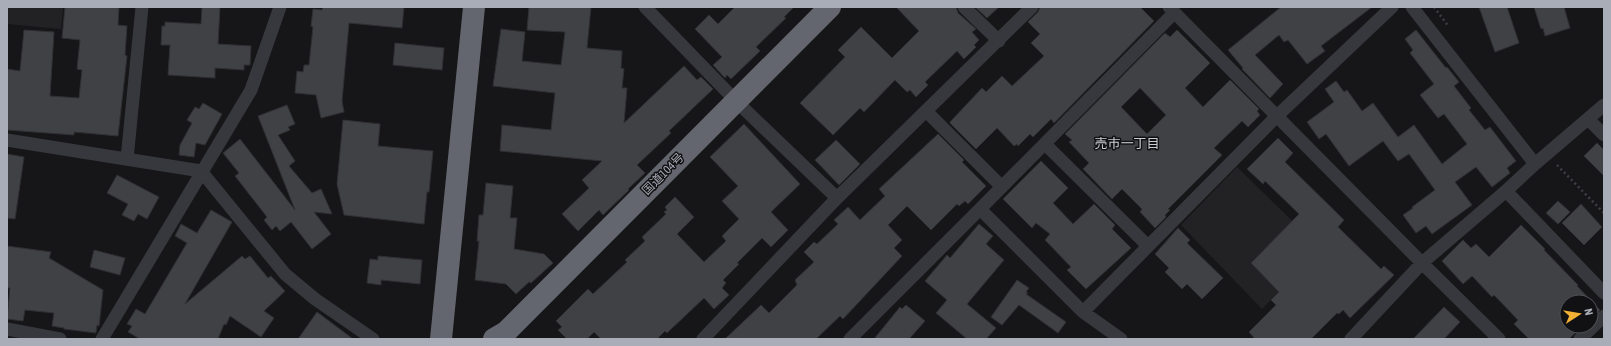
<svg xmlns="http://www.w3.org/2000/svg" width="1611" height="346" font-family="'Asap Condensed','Noto Sans JP',sans-serif">
<style>
.built{fill:#222225}
.building{fill:#404145;stroke:#303034;fill-rule:evenodd}
.lines{fill:none;stroke-linecap:round;stroke-linejoin:round}
.path{stroke:#3d3f44;stroke-width:2.5;stroke-dasharray:2 3;stroke-linecap:butt}
.street{stroke:#37383d;stroke-width:13}
.highway{stroke:#63666e;stroke-width:22}
.labels{text-anchor:middle;stroke-width:3;stroke-linejoin:round;paint-order:stroke}
.street-label{font-size:12px;fill:#a8adb8;stroke:#111113}
.neighbourhood-label{font-size:13px;fill:#c9ccd4;stroke:#111113}
</style>
<rect width="100%" height="100%" fill="#161618"/>
<path class="built" d="M7,7H63L61,29L7,24Z
M1237,167L1321,249L1262,309L1181,225Z"/>
<path class="building" d="M65,7H119L118,25L127,26L125,55L127,56L118,136L74,132V135L7,130V69L20,71L24,30L54,32L50,96L79,98L82,70L77,69L80,40L62,38Z
M202,7H220L218,44L251,46L250,65H244V70L215,68V78L168,75L170,45H161L162,26H165V22L201,24Z
M323,7H404L402,28L349,23L342,101L344,112L321,118L316,95L295,93L297,71L303,72L304,65H309L313,27L311,26L313,9L322,10Z
M529,7H591L587,48L622,51L621,68L624,69L622,88H627L624,123L684,66L697,80L701,77L713,89L669,131L671,133L637,165L645,173L628,189L629,190L603,215L599,210L578,231L562,214L589,188L582,180L602,161L500,151L502,125L551,130L555,93L493,86L501,29L525,32L522,61L561,65L565,32L527,30Z
M735,7H794L784,17L786,18L756,47L760,51L731,79L727,75L725,78L713,65L722,57L695,29L709,15L718,24Z
M896,7H956L958,13L976,29L972,32L979,40L974,45L976,47L964,59L957,51L925,82L928,85L916,97L910,90L907,92L895,80L864,112L860,108L833,135L800,103L845,57L838,50L861,27L892,58L919,31Z
M975,7H999L987,18Z
M1040,7H1140L1154,21L1054,123L1051,119L1033,137L1030,134L1018,146L1017,144L1014,146L997,128L976,149L950,123V122L982,88L986,92L1002,76L1012,86L1044,56L1031,43L1040,34L1028,22L1038,12Z
M1281,7H1372L1321,46L1325,51L1307,64L1288,40L1284,42L1279,35L1255,55L1283,84L1270,98L1242,69L1243,68L1228,50Z
M1479,7H1507L1519,43L1495,52Z
M1534,7H1564L1570,28L1545,36L1543,28L1541,29Z
M1177,30L1210,63L1185,88L1203,107L1230,80L1259,109L1257,111L1260,115L1248,127L1242,121L1214,148L1222,155L1168,209L1170,210L1165,215L1166,217L1155,228L1140,212L1142,209L1122,189L1112,199L1083,169L1089,163L1069,142L1072,140L1065,134L1165,33L1170,37ZM1140,88L1166,115L1147,134L1121,107Z
M1416,30L1446,68L1447,67L1459,82L1454,86L1471,108L1469,110L1485,130L1490,127L1516,161L1507,168L1510,173L1492,187L1476,167L1455,182L1472,205L1432,234L1426,226L1416,233L1403,215L1413,208L1412,207L1435,190L1409,154L1398,161L1383,141L1349,166L1326,134L1319,139L1307,122L1334,102L1325,89L1336,81L1344,92L1347,90L1362,111L1373,103L1398,137L1414,125L1442,164L1467,144L1444,114L1438,118L1420,95L1434,84L1410,53L1413,50L1405,39Z
M395,43L444,48L442,70L393,65Z
M203,103L222,114L205,145L196,143L194,157L179,155L180,145L192,123L187,120L195,107L199,109Z
M287,105L295,124L288,127L290,130L278,135L295,161L289,166L312,193L321,189L332,214L314,212L331,234L312,249L291,222L280,231L276,226L272,230L264,220L267,217L235,176L239,173L223,153L240,139L295,210L258,116Z
M343,120L380,124L378,146L433,151L429,192H427L424,224L344,215L337,184Z
M744,124L800,184L771,212L788,230L771,247L762,238L737,263L739,264L723,280L726,283L722,288L729,295L714,309L704,298L667,333L665,331L657,339H601L594,332L587,339H567L558,330L562,327L556,321L588,289L593,294L627,262L625,260L645,241L642,237L666,214L664,212L667,210L665,207L675,197L694,217L677,234L704,262L726,241L722,236L739,219L722,201L738,186L710,157Z
M938,134L964,160L962,162L986,186L968,204L965,201L959,206L957,204L931,230L907,206L888,225L902,240L894,248L902,256L843,319L840,316L816,339H725L761,305L769,313L797,285L795,280L814,262L804,252L814,242L817,244L838,224L834,220L848,207L860,220L885,196L879,189Z
M1278,138L1293,153L1285,162L1344,220L1338,227L1381,269L1384,266L1394,275L1350,318L1343,310L1339,314L1337,313L1311,339H1255L1249,332L1276,305L1271,300L1279,292L1251,263L1299,214L1265,181L1263,184L1247,169Z
M836,140L860,164L839,185L815,160Z
M1597,143L1604,150V176L1584,156Z
M7,154L24,157L15,219L7,218Z
M1041,161L1068,188L1053,203L1073,224L1094,204L1115,225L1112,229L1131,248L1086,289L1067,270L1071,267L1045,240L1050,234L1036,223L1032,228L1003,199Z
M117,175L159,197L147,219L138,214L134,221L122,215L128,204L107,193Z
M486,183L513,186L510,218H517L514,249L544,254L553,263L531,283L529,282L516,294L506,284L475,280L479,241H477L479,215H483Z
M1558,201L1570,212L1558,224L1546,213Z
M1581,204L1602,227L1584,245L1562,223Z
M211,210L232,222L185,304L242,256L245,259L250,256L268,278L271,276L285,291L264,311L274,318L261,337L230,316L226,325L224,324L218,339H140L128,332L132,326L127,324L136,309L145,314L187,243L175,236L181,224L197,233Z
M979,224L993,236L986,244L1004,260L967,304L996,328L986,339H967L936,313L947,300L925,281L947,255L950,258Z
M1521,225L1545,249L1544,250L1578,285L1577,286L1600,310L1591,317V302H1567V326H1582L1569,339H1529L1514,324L1518,320L1494,295L1492,297L1472,276L1463,284L1442,261L1463,240L1471,248L1476,244L1489,257Z
M1178,228L1190,240L1187,243L1223,278L1202,299L1187,284L1182,289L1165,272L1169,268L1155,254Z
M7,246L51,252L49,258L103,290L99,326L97,325L96,333L64,329V328L52,326L54,313L25,310L23,321L7,319L10,288H7Z
M94,250L125,258L120,275L90,267Z
M378,256L422,260L420,284L381,280V285L367,283L370,259L378,260Z
M1017,280L1029,288L1026,292L1028,293L1026,294L1066,322L1058,333L1019,305L1002,325L991,317Z
M906,305L925,321L909,339H874L900,307L902,309Z
M1444,307L1460,322L1444,339H1413Z
M317,312L353,339H298Z"/>
<g class="lines">
<path class="path" d="M1434,7L1449,27
M1557,165L1604,213"/>
<path class="street" d="M645,7L736,101L837,198
M964,7L999,41
M1169,7L1422,263L1499,339
M1412,7L1535,164
M926,111L1002,187
M1588,119L1604,135
M7,140L201,171L285,274L315,299L373,339
M1045,144L1148,246
M127,159L142,7
M1506,191L1604,293
M980,209L1083,312L1121,339
M1083,312L1277,116L1392,7
M7,329L60,339
M102,339L251,90L280,7
M703,339L837,198L1032,7
M850,339L980,209L1174,13
M1351,339L1422,263L1506,191L1535,164L1604,105
M1580,339L1604,316"/>
<path class="highway" d="M441,339L474,7
M494,339L506,332L830,7"/>
</g>
<g class="labels">
<g class="street-label">
<text transform="translate(663 174) rotate(-45)" y="4">国道104号</text>
</g>
<g class="neighbourhood-label">
<text x="1127" y="148">売市一丁目</text>
</g>
</g>
<rect width="1611" height="346" fill="none" stroke="#a8adb8" stroke-width="16"/>
<g transform="translate(1579 314) rotate(78)"><circle r="19" fill="#111113" stroke="#4d4f55"/>
<path d="M0-3L7 15L0 10L-7 15Z" fill="#f2b134"/>
<text y="-6" font-size="11" font-weight="bold" text-anchor="middle" fill="#a8adb8">N</text>
</g>
</svg>
